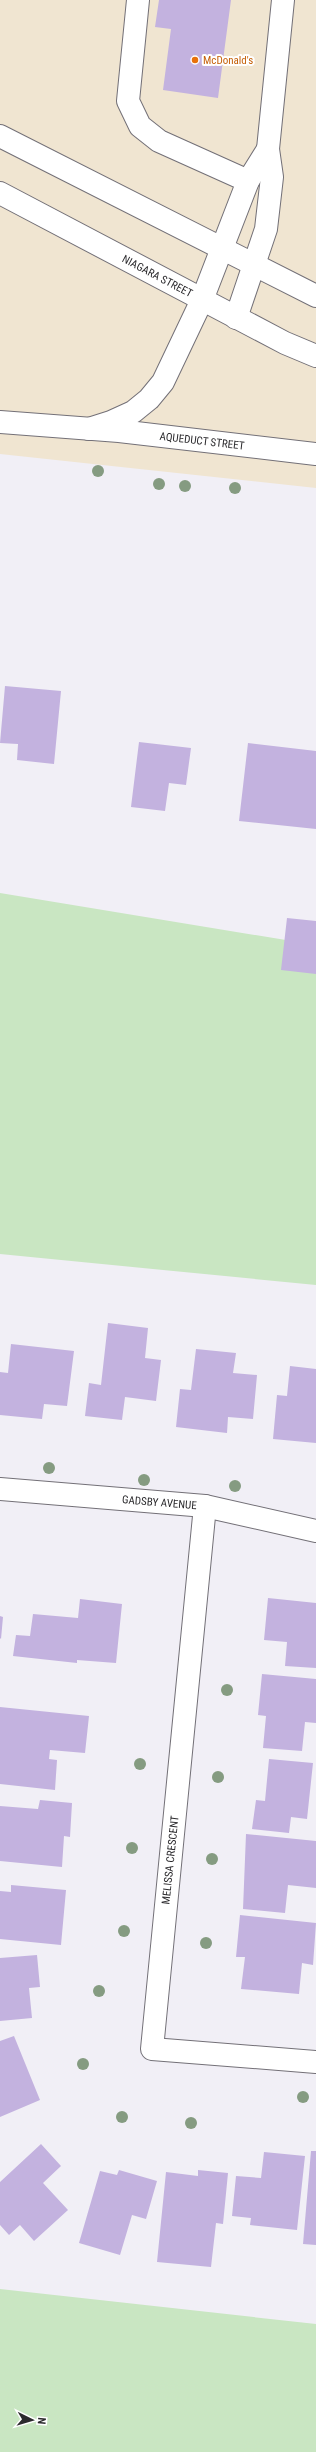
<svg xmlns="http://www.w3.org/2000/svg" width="316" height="2452" font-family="'Roboto Condensed',sans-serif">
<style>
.commercial{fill:#f0e5d1}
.green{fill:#c9e6c2}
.building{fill:#c3b2df}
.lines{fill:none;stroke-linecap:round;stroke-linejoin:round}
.minor-casing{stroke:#737077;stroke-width:24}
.major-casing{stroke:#737077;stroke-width:24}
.minor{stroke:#fff;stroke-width:22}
.major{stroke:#fff;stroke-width:22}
.tree{fill:#859b81}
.food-dot{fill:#e8710a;stroke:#fff;stroke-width:1.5}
.labels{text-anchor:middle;stroke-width:4;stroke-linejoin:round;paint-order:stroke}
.food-label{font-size:11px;fill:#c56008;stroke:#fff;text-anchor:start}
.street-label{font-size:11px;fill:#2b2a2d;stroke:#fff}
</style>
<rect width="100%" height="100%" fill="#f1eff6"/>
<path class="commercial" d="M0,0H316V488L0,454Z"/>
<path class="green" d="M0,893L316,945V1285L0,1254Z
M0,2289L316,2324V2452H0Z"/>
<path class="building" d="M159,0H231L218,98L163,90L171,29L155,27Z
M5,686L61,691L54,764L17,760L18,744L0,743Z
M139,742L191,748L186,785L169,783L165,811L131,807Z
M248,743L316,751V829L239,821Z
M287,918L316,921V974L281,970Z
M108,1323L148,1328L145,1358L161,1360L156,1401L125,1397L122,1420L85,1416L89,1383L101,1385Z
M11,1344L74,1351L67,1406L44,1404L42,1419L0,1415V1372L8,1373Z
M196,1349L236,1353L233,1373L257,1375L253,1419L228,1417L227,1433L176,1427L180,1389L191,1390Z
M290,1366L316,1369V1443L273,1439L277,1395L287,1396Z
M268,1598L316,1603V1668L285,1666L287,1642L264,1640Z
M80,1599L122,1604L116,1663L77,1660V1663L13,1656L16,1635L30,1636L33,1614L78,1618Z
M0,1616L3,1617L1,1639L0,1638Z
M262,1674L316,1679V1723L305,1722L302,1751L263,1748L266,1716L258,1715Z
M0,1707L89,1716L85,1753L50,1750L49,1759L57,1760L55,1790L0,1784Z
M269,1759L313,1763L307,1819L291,1817L289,1833L252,1829L256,1800L265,1801Z
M40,1800L72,1803L70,1837L64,1836L62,1867L0,1861V1806L38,1809Z
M246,1834L316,1841V1888L288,1885L285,1913L243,1909Z
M11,1885L66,1890L61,1945L0,1939V1891L11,1892Z
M240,1915L316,1923L313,1965L302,1963L299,1994L241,1989L245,1957H236Z
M37,1955L40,1987L29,1988L32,2018L0,2021V1958Z
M14,2036L40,2100L0,2117V2041Z
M41,2144L61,2166L43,2183L68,2210L34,2241L20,2225L9,2235L0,2225V2182Z
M311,2151H316V2245L303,2244Z
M264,2152L305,2156L297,2230L250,2225L251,2218L232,2216L236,2176L261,2178Z
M119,2170L157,2181L146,2219L132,2215L120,2255L79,2243L100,2171L117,2175Z
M198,2170L228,2173L223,2224L216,2223L211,2267L157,2262L166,2172L198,2176Z"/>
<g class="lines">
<defs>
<g id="minor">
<path d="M138,0L128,101L140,126L159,141L248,181"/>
<path d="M236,318L266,229L272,177L268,149L283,0"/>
<path id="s1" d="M0,422L119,431L316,454"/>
<path d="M89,429L111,422L133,412L149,399L163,382L202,300L248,181L268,149"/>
<path id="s2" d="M0,1489L205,1506L316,1531"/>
<path d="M205,1506L152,2049L316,2062"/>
</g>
<g id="major">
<path d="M0,136L316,296"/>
<path id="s3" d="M0,193L285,343L316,356"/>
</g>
</defs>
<use href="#minor" class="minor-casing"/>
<use href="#major" class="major-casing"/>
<use href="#minor" class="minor"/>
<use href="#major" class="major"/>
</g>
<g class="tree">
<circle cx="98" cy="471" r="6"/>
<circle cx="159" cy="484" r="6"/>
<circle cx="185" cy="486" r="6"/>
<circle cx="235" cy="488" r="6"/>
<circle cx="49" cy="1468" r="6"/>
<circle cx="144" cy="1480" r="6"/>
<circle cx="235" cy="1486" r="6"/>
<circle cx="227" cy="1690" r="6"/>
<circle cx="140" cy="1764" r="6"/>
<circle cx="218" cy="1777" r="6"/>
<circle cx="132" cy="1848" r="6"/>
<circle cx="212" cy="1859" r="6"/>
<circle cx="124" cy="1931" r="6"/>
<circle cx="206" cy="1943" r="6"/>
<circle cx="99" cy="1991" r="6"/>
<circle cx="83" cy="2064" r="6"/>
<circle cx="303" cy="2097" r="6"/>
<circle cx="122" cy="2117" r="6"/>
<circle cx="191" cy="2123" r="6"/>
</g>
<circle class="food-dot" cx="195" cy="60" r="4"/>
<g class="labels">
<g class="food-label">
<text x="203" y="64">McDonald's</text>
</g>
<g class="street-label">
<text dy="4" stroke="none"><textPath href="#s3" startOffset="178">NIAGARA STREET</textPath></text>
<text dy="4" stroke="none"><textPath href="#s1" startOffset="203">AQUEDUCT STREET</textPath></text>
<text dy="4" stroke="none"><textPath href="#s2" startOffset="160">GADSBY AVENUE</textPath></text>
<text transform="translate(170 1860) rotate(-84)" y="4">MELISSA CRESCENT</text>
</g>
</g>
<g transform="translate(32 2420) rotate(95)" stroke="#ffffff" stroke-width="3" paint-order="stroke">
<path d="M0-3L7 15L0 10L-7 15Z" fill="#2b2a2d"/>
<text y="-6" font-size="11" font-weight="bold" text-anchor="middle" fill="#2b2a2d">N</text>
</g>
</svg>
